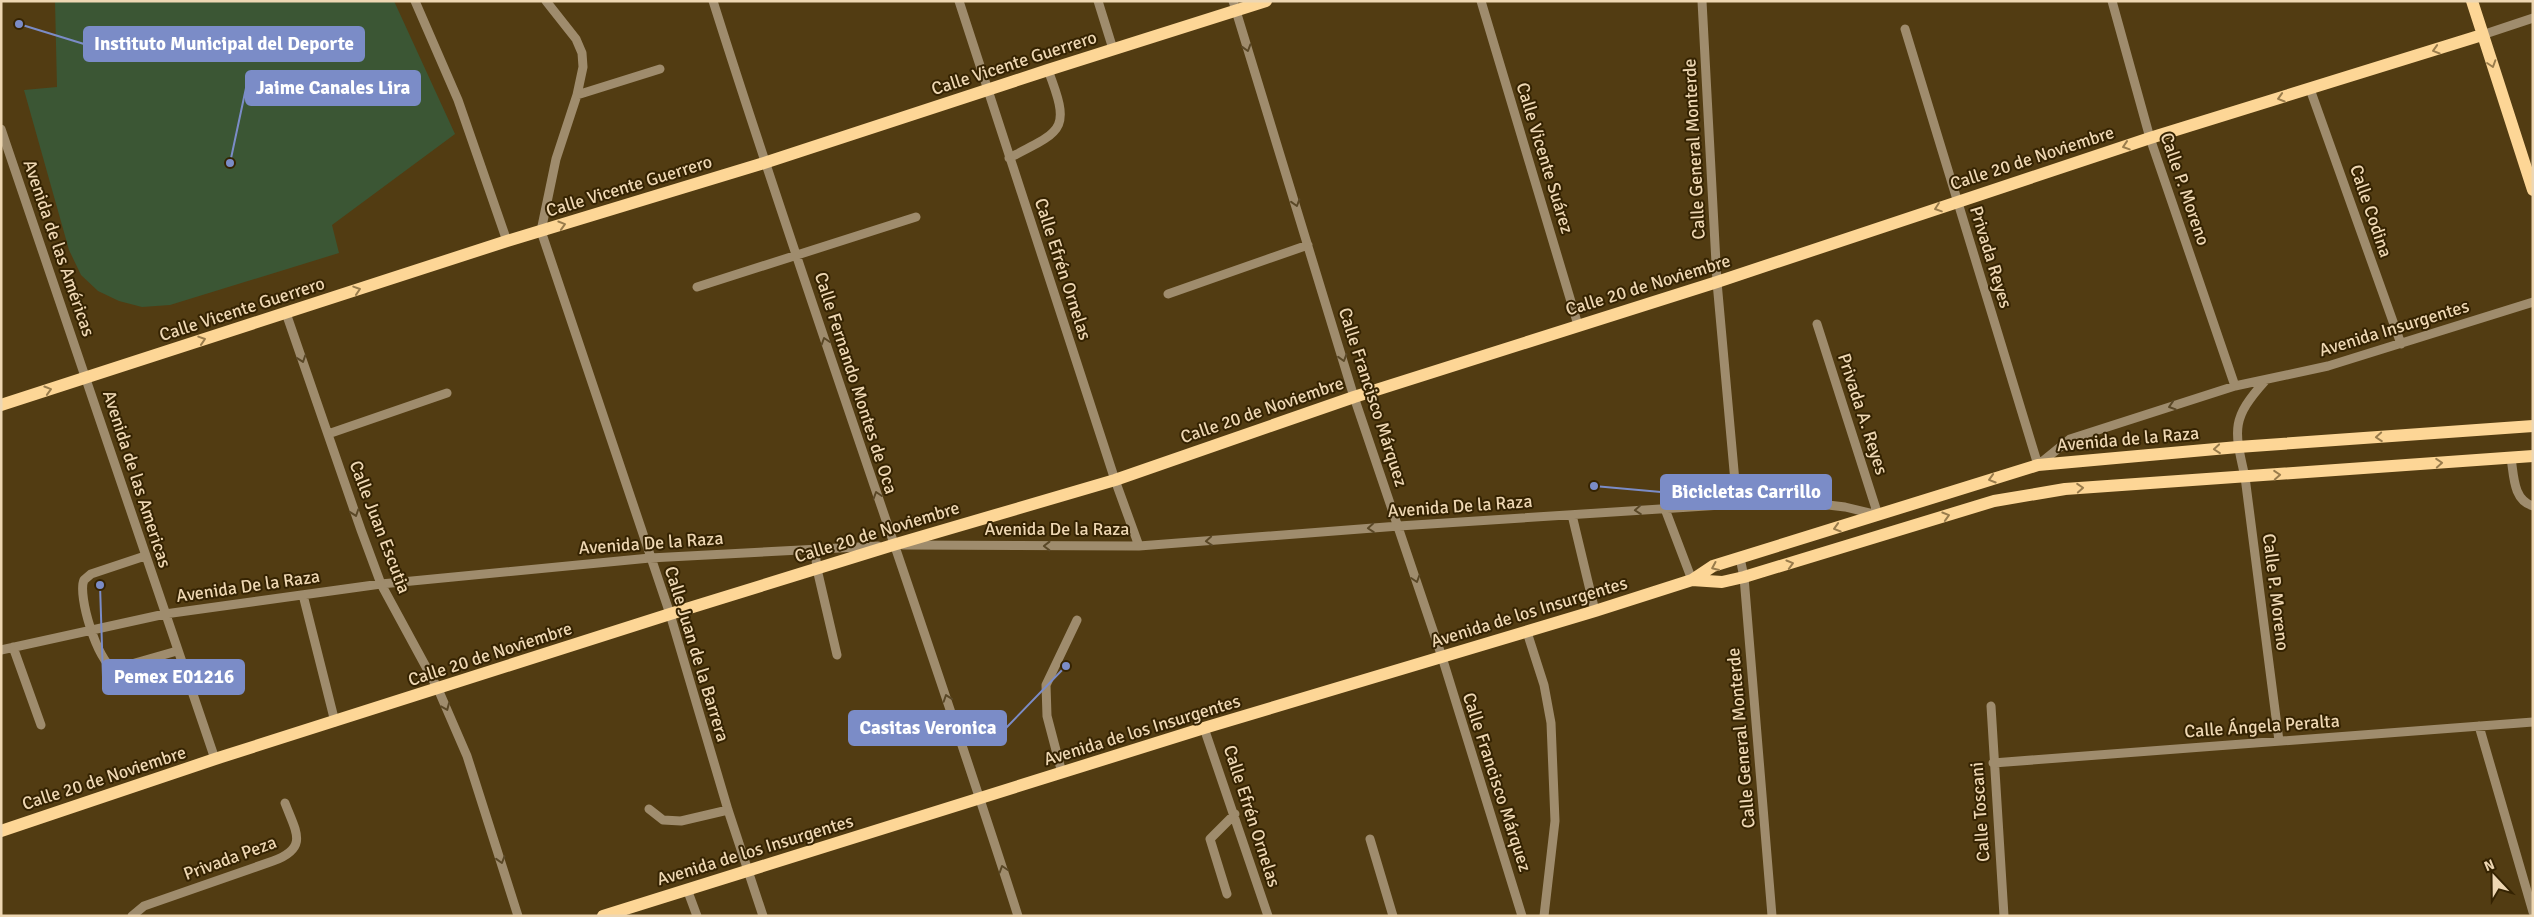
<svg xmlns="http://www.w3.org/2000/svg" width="2534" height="917" font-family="Signika,sans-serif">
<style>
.green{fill:#3b5634}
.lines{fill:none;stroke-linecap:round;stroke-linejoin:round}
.minor{stroke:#9f8c6d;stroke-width:9}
.major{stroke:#fdd696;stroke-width:12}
.oneway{stroke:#5a4827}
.oneway2{stroke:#997c4c}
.labels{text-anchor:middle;stroke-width:4;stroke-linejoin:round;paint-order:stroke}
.street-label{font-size:18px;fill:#eed7b3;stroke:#352302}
.leader{fill:none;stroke:#7b8cc7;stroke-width:2}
.callout-dot{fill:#7b8cc7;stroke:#352302;stroke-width:2}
.callout{fill:#7b8cc7;stroke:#7b8cc7;stroke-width:2}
.callout-label{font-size:19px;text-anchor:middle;font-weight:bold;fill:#fff}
</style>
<rect width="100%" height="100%" fill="#523c12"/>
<path class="green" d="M55,1H394L455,134L332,225L339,253L170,305L142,307L119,301L98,291L81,275L69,250L24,90L57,87Z"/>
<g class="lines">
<path class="minor" d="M415,1L458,100L507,241
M546,1L576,39L582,53L583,67L577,95L556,159L541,231L670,614L728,810L763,916
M713,1C810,308 920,610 1018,916
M959,1L1115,480L1139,546
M1098,1L1113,49
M1233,1L1354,397L1442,657L1522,916
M1481,1L1578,325
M1702,1L1717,282L1737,504
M2112,1L2150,138L2235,386
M1905,29L2038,465L2070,439L2235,386L2328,366L2533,302
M2482,35L2533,18
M2310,89L2401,344
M577,95L660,69
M1,129L215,759
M1009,158C1064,130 1071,130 1048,70
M697,287L916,217
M1168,294L1308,245
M286,313L361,530L381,584L438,689L467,756L518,916
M1817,324L1878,515
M2265,381C2231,419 2234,429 2245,477L2279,741
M328,434L447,393
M2511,458C2514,476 2513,500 2533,506
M1665,509L1692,580
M1572,515L1595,611
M903,545L1139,546L1399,526L1737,504L1811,503L1845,507L1878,515
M815,550L817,569L837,655
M145,556L91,574L84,580C77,595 98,663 114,669L177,651
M1740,558L1744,577L1772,916
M303,595L335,722
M1527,632L1544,685L1551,723L1555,821L1544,916
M13,647L41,725
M1,650L165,614L381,584L650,558L878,546
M1991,706L2004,916
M2479,726L2533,912
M1204,728L1268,916
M1993,763L2533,722
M1062,773L1047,716L1046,685L1077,620
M649,809L663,820L681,821L728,810
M1370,839L1393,916
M687,889L697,916
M1227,894L1210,839L1235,814
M132,916L144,906L273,861C309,848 296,832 285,803"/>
<path class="major" d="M2472,1L2533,190
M1,405L507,241L764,163L1048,70L1266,1
M1692,580L1722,582L1744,577L1994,501L2065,489L2533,456
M1,831L215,759L670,614L893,545L1115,480L1354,397L1717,282L2150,138L2482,35
M603,916L1204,728L1595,611L1692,580L1713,566L2038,465L2238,447L2533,426"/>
</g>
<defs><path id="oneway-chevron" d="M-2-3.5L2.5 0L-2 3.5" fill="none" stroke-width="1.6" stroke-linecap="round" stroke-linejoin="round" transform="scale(1.25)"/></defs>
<g class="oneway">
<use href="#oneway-chevron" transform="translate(1247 48) rotate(73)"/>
<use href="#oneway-chevron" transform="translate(1296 203) rotate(73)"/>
<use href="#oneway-chevron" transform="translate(825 341) rotate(-108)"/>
<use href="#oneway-chevron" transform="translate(1343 358) rotate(73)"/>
<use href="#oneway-chevron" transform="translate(302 359) rotate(71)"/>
<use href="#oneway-chevron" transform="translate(2172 406) rotate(162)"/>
<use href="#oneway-chevron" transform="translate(877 495) rotate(-108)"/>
<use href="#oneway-chevron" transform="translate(1638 510) rotate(176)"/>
<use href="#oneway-chevron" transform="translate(355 513) rotate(71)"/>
<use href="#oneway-chevron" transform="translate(1371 528) rotate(176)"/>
<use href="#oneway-chevron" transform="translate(1209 541) rotate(176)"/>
<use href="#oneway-chevron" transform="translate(1047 546) rotate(-180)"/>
<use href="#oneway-chevron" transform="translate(1416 579) rotate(72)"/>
<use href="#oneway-chevron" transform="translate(947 698) rotate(-109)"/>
<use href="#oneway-chevron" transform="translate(446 707) rotate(67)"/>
<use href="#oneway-chevron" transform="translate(501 860) rotate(73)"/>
<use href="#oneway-chevron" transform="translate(1003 869) rotate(-108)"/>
</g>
<g class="oneway2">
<use href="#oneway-chevron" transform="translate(2436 50) rotate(163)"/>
<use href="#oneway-chevron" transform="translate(2492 64) rotate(72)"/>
<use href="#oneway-chevron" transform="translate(2281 98) rotate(163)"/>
<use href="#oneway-chevron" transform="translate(2126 146) rotate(162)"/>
<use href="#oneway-chevron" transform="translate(1938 208) rotate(161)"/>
<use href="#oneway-chevron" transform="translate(562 225) rotate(-17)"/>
<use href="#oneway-chevron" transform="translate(357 290) rotate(-18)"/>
<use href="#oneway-chevron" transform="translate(202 340) rotate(-18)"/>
<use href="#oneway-chevron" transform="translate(48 390) rotate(-17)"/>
<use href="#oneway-chevron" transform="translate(2379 437) rotate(176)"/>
<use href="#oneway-chevron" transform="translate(2217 449) rotate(175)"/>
<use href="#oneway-chevron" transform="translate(2439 463) rotate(-4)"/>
<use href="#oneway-chevron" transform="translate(2277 475) rotate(-4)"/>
<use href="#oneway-chevron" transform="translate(1992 479) rotate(163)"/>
<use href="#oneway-chevron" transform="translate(2080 488) rotate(-4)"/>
<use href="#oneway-chevron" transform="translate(1946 516) rotate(-17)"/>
<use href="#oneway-chevron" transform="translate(1837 528) rotate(163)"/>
<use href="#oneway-chevron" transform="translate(1790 564) rotate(-16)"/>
<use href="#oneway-chevron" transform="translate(1715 567) rotate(156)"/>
</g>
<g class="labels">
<g class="street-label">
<text transform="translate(1014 63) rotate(-18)" y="6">Calle Vicente Guerrero</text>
<text transform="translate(1694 149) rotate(-93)" y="6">Calle General Monterde</text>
<text transform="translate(1545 158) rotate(73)" y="6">Calle Vicente Suárez</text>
<text transform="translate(2032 158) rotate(-18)" y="6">Calle 20 de Noviembre</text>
<text transform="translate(629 186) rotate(-17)" y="6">Calle Vicente Guerrero</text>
<text transform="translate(2185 189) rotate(71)" y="6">Calle P. Moreno</text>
<text transform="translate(2371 211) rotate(71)" y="6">Calle Codina</text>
<text transform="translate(59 248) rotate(71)" y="6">Avenida de las Américas</text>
<text transform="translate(1991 257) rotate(73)" y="6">Privada Reyes</text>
<text transform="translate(1063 269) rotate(72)" y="6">Calle Efrén Ornelas</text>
<text transform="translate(1648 285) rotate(-17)" y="6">Calle 20 de Noviembre</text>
<text transform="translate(242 309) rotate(-18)" y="6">Calle Vicente Guerrero</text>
<text transform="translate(2394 328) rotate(-17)" y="6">Avenida Insurgentes</text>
<text transform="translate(856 383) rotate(72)" y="6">Calle Fernando Montes de Oca</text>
<text transform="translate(1373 397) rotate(72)" y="6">Calle Francisco Márquez</text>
<text transform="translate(1262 410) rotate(-19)" y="6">Calle 20 de Noviembre</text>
<text transform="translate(1863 414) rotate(72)" y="6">Privada A. Reyes</text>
<text transform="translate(2128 439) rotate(-5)" y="6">Avenida de la Raza</text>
<text transform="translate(137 479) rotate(72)" y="6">Avenida de las Americas</text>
<text transform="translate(1460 506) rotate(-4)" y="6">Avenida De la Raza</text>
<text transform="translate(380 527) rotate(69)" y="6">Calle Juan Escutia</text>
<text x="1057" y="535">Avenida De la Raza</text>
<text transform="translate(877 532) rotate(-17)" y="6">Calle 20 de Noviembre</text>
<text transform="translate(651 543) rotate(-4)" y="6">Avenida De la Raza</text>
<text transform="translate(248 586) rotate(-8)" y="6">Avenida De la Raza</text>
<text transform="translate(2276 592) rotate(83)" y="6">Calle P. Moreno</text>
<text transform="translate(1529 612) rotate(-17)" y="6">Avenida de los Insurgentes</text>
<text transform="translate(490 654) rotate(-18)" y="6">Calle 20 de Noviembre</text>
<text transform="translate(697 654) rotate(73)" y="6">Calle Juan de la Barrera</text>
<text transform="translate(2262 726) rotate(-4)" y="6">Calle Ángela Peralta</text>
<text transform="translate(1142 730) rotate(-17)" y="6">Avenida de los Insurgentes</text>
<text transform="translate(1741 738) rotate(-95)" y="6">Calle General Monterde</text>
<text transform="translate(104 778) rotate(-18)" y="6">Calle 20 de Noviembre</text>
<text transform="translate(1497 782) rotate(72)" y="6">Calle Francisco Márquez</text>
<text transform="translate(1980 812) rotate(-94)" y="6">Calle Toscani</text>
<text transform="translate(1252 816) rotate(72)" y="6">Calle Efrén Ornelas</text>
<text transform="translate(755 850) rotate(-17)" y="6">Avenida de los Insurgentes</text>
<text transform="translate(230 858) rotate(-20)" y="6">Privada Peza</text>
</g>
</g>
<path class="leader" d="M19 24L84 44M230 163L246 88M1594 486L1661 492M100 585L103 677M1066 666L1006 728"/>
<g class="callout-dot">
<circle cx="19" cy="24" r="5"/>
<circle cx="230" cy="163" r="5"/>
<circle cx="1594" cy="486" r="5"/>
<circle cx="100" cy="585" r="5"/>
<circle cx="1066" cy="666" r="5"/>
</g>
<g class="callout">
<rect x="84" y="27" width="280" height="34" rx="5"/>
<rect x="246" y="71" width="174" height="34" rx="5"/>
<rect x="1661" y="475" width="170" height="34" rx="5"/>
<rect x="103" y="660" width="141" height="34" rx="5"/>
<rect x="849" y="711" width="157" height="34" rx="5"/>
</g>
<g class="callout-label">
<text x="224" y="50">Instituto Municipal del Deporte</text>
<text x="333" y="94">Jaime Canales Lira</text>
<text x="1746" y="498">Bicicletas Carrillo</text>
<text x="174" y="683">Pemex E01216</text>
<text x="928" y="734">Casitas Veronica</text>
</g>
<rect width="2534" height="917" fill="none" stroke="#eed7b3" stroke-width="5"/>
<g transform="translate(2494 877) rotate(338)" stroke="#352302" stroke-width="4" paint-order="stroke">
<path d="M0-4L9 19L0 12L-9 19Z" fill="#eed7b3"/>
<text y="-8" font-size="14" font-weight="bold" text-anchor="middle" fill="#eed7b3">N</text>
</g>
</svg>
